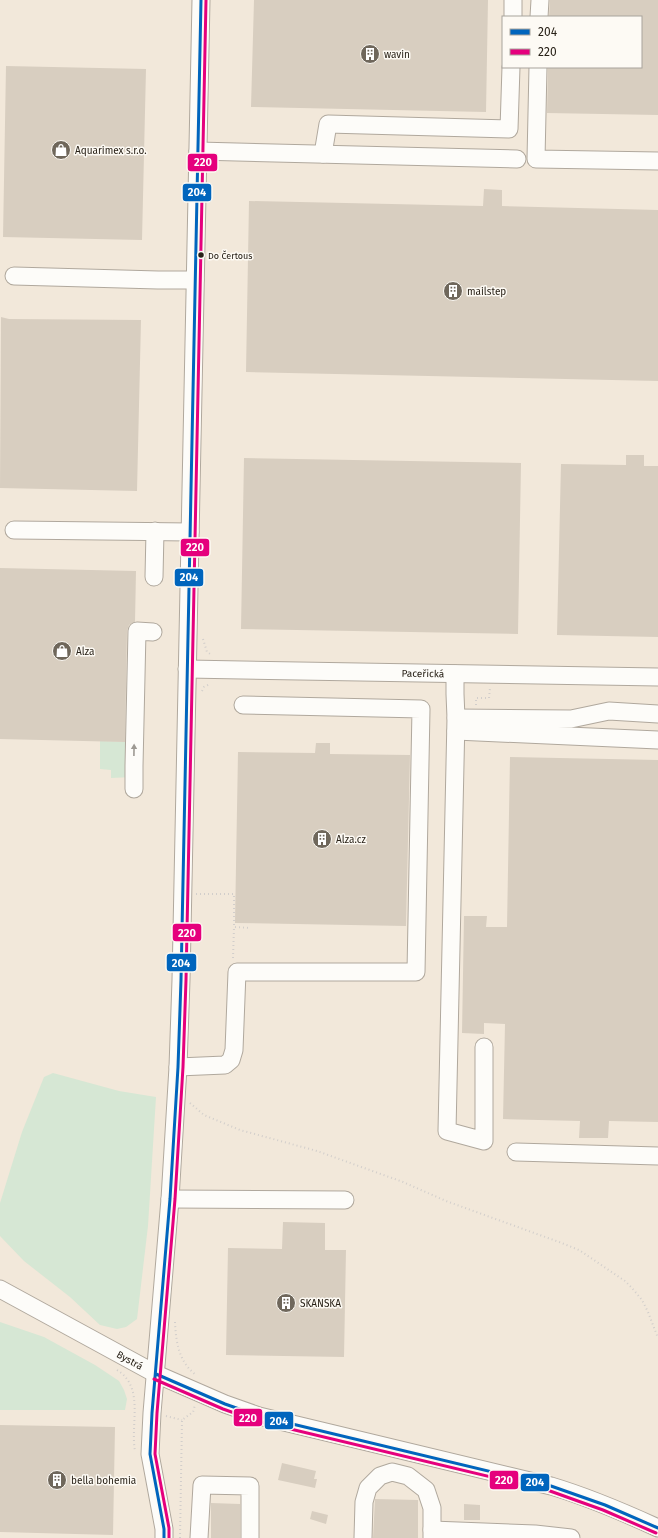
<svg xmlns="http://www.w3.org/2000/svg" width="658" height="1538" font-family="'Fira Sans',sans-serif">
<style>
.green{fill:#d6e7d4}
.building{fill:#d8cec0}
.lines{fill:none;stroke-linecap:round;stroke-linejoin:round}
.minor-casing{stroke:#b0a89d;stroke-width:19}
.path{stroke:#d2cecb;stroke-width:2;stroke-dasharray:1 3;stroke-linecap:butt}
.minor{stroke:#fdfcf9;stroke-width:17}
.bus-1-casing{stroke:#fdfaf4;stroke-width:6}
.bus-2-casing{stroke:#fdfaf4;stroke-width:6}
.bus-1{stroke:#0065bd;stroke-width:3}
.bus-2{stroke:#e5007d;stroke-width:3}
.oneway{fill:#9d9993}
.bus-dot{fill:#282117;stroke:#fdfaf4;stroke-width:1.5}
.labels{text-anchor:middle;stroke-width:3;stroke-linejoin:round;paint-order:stroke}
.bus-label{font-size:9px;fill:#282117;stroke:#fdfaf4;text-anchor:start}
.poi-label{font-size:10px;fill:#282117;stroke:#fdfaf4;text-anchor:start}
.street-label{font-size:10px;fill:#282117;stroke:#fdfaf4}
.line-badge{stroke:#fdfaf4;stroke-width:1.5}
.badge-label{font-size:11px;text-anchor:middle;font-weight:bold;fill:#fff}
</style>
<rect width="100%" height="100%" fill="#f2e8da"/>
<path class="green" d="M100,741L132,742L133,777L111,778V770L100,769Z
M53,1073L119,1091L156,1097L148,1226L137,1319L126,1327L117,1329L100,1325L70,1297L24,1261L0,1236V1203L22,1132L44,1077Z
M0,1322L44,1337L95,1365L119,1381L124,1390L127,1399L125,1410H0Z"/>
<path class="building" d="M254,0H488L486,112L251,107Z
M550,0H658V115L547,113L548,67H641V17H549Z
M6,66L146,69L142,240L3,237Z
M484,189L502,190V206L658,210V381L246,372L249,201L483,206Z
M1,317L9,319L141,320L137,491L0,488Z
M626,455H644V466H658V637L557,635L561,464L626,465Z
M244,458L521,463L518,634L241,629Z
M0,568L136,571L135,622L129,625L127,631L125,742L0,739Z
M316,743H330V754L410,755L406,926L235,923L238,752L315,753Z
M510,757L658,760V1122L609,1121L608,1138H579L580,1121L503,1119L505,1024L484,1023V1034L462,1033L464,916H487L486,927H507Z
M283,1222L325,1223V1250H346L344,1357L226,1355L228,1248L282,1249Z
M0,1425L115,1427L113,1535L0,1532Z
M282,1463L316,1471L314,1479H317L315,1488L278,1480Z
M375,1499L418,1500V1538H373Z
M211,1503L240,1504V1538H211Z
M464,1504L480,1505V1520H464Z
M312,1511L328,1515L326,1524L310,1519Z"/>
<g class="lines">
<defs>
<g id="minor">
<path d="M513,17V0"/>
<path d="M539,17L540,0"/>
<path d="M538,67L536,159L658,161"/>
<path d="M198,151L517,159"/>
<path d="M323,154L328,124L509,129L511,67"/>
<path d="M14,276L158,280H195"/>
<path d="M14,530L190,532"/>
<path d="M154,577L155,531"/>
<path id="s1" d="M187,669L658,677"/>
<path d="M455,674V694L456,718L447,1131L484,1141V1047"/>
<path d="M456,718L571,719L609,711L658,714"/>
<path d="M456,731L658,740"/>
<path d="M134,789V766L137,631L153,632"/>
<path d="M178,1067L225,1065L231,1060L234,1050L237,972H416L421,709L243,705"/>
<path d="M516,1152L658,1156"/>
<path d="M170,1199L345,1200"/>
<path id="s2" d="M0,1289L156,1374L225,1404L259,1416L551,1486C588,1497 623,1512 658,1528"/>
<path d="M432,1530L535,1534L571,1538"/>
<path d="M164,1538V1529L150,1454L152,1413L170,1199L178,1067L181,980L201,0"/>
<path d="M199,1538L202,1485L250,1486V1538"/>
<path d="M363,1538L364,1502L368,1488L380,1476L392,1472L408,1476L426,1490L432,1508V1538"/>
</g>
</defs>
<use href="#minor" class="minor-casing"/>
<path class="path" d="M203,639L207,652L212,655
M202,691L204,687L210,684
M476,705V698H489L490,688
M196,894H234V927L250,928
M233,958L234,927
M190,1103L204,1115L240,1130L317,1151L403,1182L446,1201L559,1242L579,1250L625,1281L632,1288L642,1300L648,1312L658,1338
M175,1322C176,1343 179,1362 196,1375
M117,1370C145,1387 130,1424 135,1451
M166,1416L182,1420
M180,1538L182,1420L193,1412L195,1405"/>
<use href="#minor" class="minor"/>
<defs>
<path id="bus-1" d="M156,1374L225,1404L259,1416L551,1486L605,1505L658,1528
M164,1538V1529L150,1454L152,1413L170,1199L178,1067L181,980L201,0"/>
<path id="bus-2" d="M154,1379L223,1409L257,1421L550,1491L603,1510L656,1533
M169,1538V1528L155,1454L157,1413L175,1199L183,1067L186,980L206,0"/>
</defs>
<use href="#bus-1" class="bus-1-casing"/>
<use href="#bus-2" class="bus-2-casing"/>
<use href="#bus-1" class="bus-1"/>
<use href="#bus-2" class="bus-2"/>
</g>
<defs><path id="oneway-solid" d="M-6-.8H1V-3.2L6.5 0L1 3.2V.8H-6Z"/></defs>
<use class="oneway" href="#oneway-solid" transform="translate(134 750) rotate(-89)"/>
<defs>
<symbol id="building-disc" viewBox="-11 -11 22 22"><circle r="9.5" fill="#6f675b" stroke="#fdfaf4"/><path d="M-4-6H4V6H1V3H-1V6H-4ZM-2.5-4.3h1.7v1.8h-1.7ZM.8-4.3h1.7v1.8H.8ZM-2.5-1h1.7V.8h-1.7ZM.8-1h1.7V.8H.8Z" fill="#fff"/></symbol>
<symbol id="shop-disc" viewBox="-11 -11 22 22"><circle r="9.5" fill="#6f675b" stroke="#fdfaf4"/><path d="M-5-2.5h2.3a2.7 3.5 0 0 1 5.4 0H5L5.5 6h-11ZM-1.5-2.5h3a1.5 2.3 0 0 0-3 0Z" fill="#fff"/></symbol>
</defs>
<g fill-rule="evenodd">
<use href="#building-disc" x="359" y="43" width="22" height="22"/>
<use href="#shop-disc" x="50" y="139" width="22" height="22"/>
<use href="#building-disc" x="442" y="280" width="22" height="22"/>
<use href="#shop-disc" x="51" y="640" width="22" height="22"/>
<use href="#building-disc" x="311" y="828" width="22" height="22"/>
<use href="#building-disc" x="275" y="1292" width="22" height="22"/>
<use href="#building-disc" x="46" y="1469" width="22" height="22"/>
</g>
<circle class="bus-dot" cx="201" cy="255" r="3.5"/>
<g class="labels">
<g class="bus-label">
<text x="208" y="259">Do Čertous</text>
</g>
<g class="poi-label">
<text x="384" y="58">wavin</text>
<text x="75" y="154">Aquarimex s.r.o.</text>
<text x="467" y="295">mailstep</text>
<text x="76" y="655">Alza</text>
<text x="336" y="843">Alza.cz</text>
<text x="300" y="1307">SKANSKA</text>
<text x="71" y="1484">bella bohemia</text>
</g>
<g class="street-label">
<text dy="4" stroke="none"><textPath href="#s1" startOffset="236">Paceřická</textPath></text>
<text dy="4" stroke="none"><textPath href="#s2" startOffset="148">Bystrá</textPath></text>
</g>
</g>
<g class="line-badge">
<rect x="187" y="153" width="31" height="19" rx="4" fill="#e5007d"/>
<rect x="182" y="183" width="30" height="19" rx="4" fill="#0065bd"/>
<rect x="180" y="538" width="30" height="19" rx="4" fill="#e5007d"/>
<rect x="174" y="568" width="30" height="19" rx="4" fill="#0065bd"/>
<rect x="172" y="923" width="30" height="19" rx="4" fill="#e5007d"/>
<rect x="166" y="953" width="31" height="19" rx="4" fill="#0065bd"/>
<rect x="233" y="1408" width="30" height="19" rx="4" fill="#e5007d"/>
<rect x="264" y="1411" width="30" height="19" rx="4" fill="#0065bd"/>
<rect x="489" y="1470" width="30" height="20" rx="4" fill="#e5007d"/>
<rect x="520" y="1473" width="30" height="19" rx="4" fill="#0065bd"/>
</g>
<g class="badge-label">
<text x="203" y="166">220</text>
<text x="197" y="196">204</text>
<text x="195" y="551">220</text>
<text x="189" y="581">204</text>
<text x="187" y="937">220</text>
<text x="181" y="967">204</text>
<text x="248" y="1422">220</text>
<text x="279" y="1425">204</text>
<text x="504" y="1484">220</text>
<text x="535" y="1486">204</text>
</g>
<rect x="502" y="16" width="140" height="52" fill="#fdfaf4" stroke="#a8a39c"/>
<rect x="510" y="29" width="20" height="6" fill="#0065bd" stroke="#a8a39c"/>
<text x="538" y="36" font-size="12" fill="#282117">204</text>
<rect x="510" y="49" width="20" height="6" fill="#e5007d" stroke="#a8a39c"/>
<text x="538" y="56" font-size="12" fill="#282117">220</text>
</svg>
